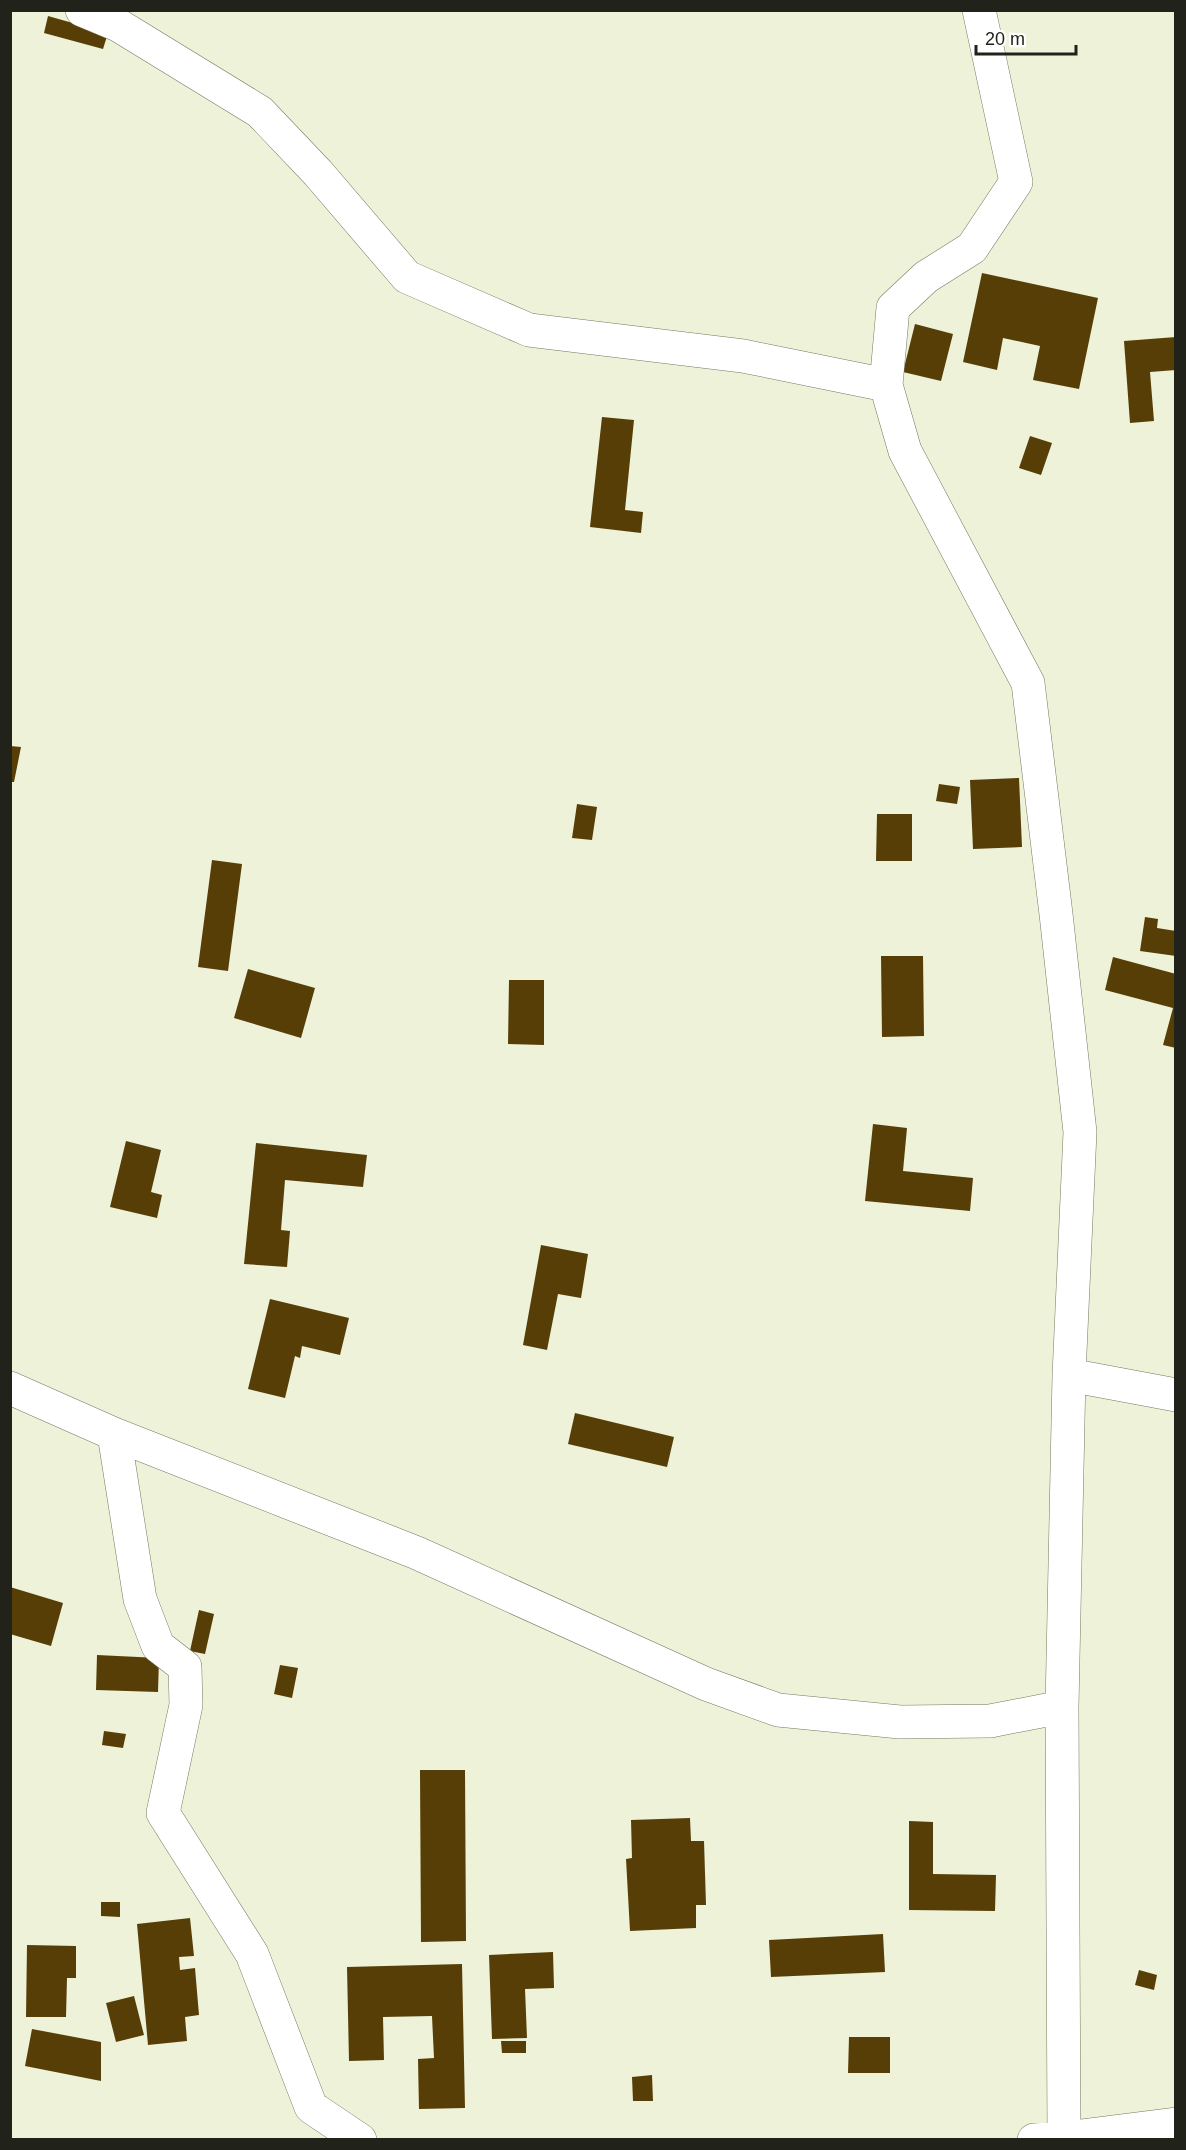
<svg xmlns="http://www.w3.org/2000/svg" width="1186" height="2150" font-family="Arial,sans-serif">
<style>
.building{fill:#573e06}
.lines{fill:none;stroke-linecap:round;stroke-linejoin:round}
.street-casing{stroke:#757962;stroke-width:34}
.street{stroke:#fff;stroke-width:33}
</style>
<rect width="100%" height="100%" fill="#edf2d9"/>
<path class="building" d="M48,16L108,33L103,49L44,33Z
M982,273L1098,298L1079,389L1033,380L1040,346L1003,338L997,370L963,362Z
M915,324L953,334L941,381L903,372Z
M1176,337V370L1150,372L1154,421L1130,423L1124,341Z
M602,417L634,420L625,510L643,512L641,533L590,527Z
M1030,436L1052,443L1041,475L1019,468Z
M10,746L21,747L14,782H10Z
M1019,778L1022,847L973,849L970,780Z
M939,784L960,787L957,804L936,801Z
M577,804L597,807L592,840L572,838Z
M877,814H912V861H876Z
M212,860L242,864L228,971L198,967Z
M1145,917L1158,919L1157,928L1176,931V956L1140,951Z
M881,956H923L924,1036L882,1037Z
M1113,957L1176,974V1048L1163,1045L1173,1008L1105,990Z
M248,969L315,988L301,1038L234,1018Z
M509,980H544V1045L508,1044Z
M873,1124L907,1128L903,1171L973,1178L970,1211L865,1201Z
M126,1141L161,1150L151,1192L162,1195L157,1218L110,1207Z
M256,1143L367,1155L363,1187L285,1180L281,1230L290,1231L287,1267L244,1264Z
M541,1245L588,1254L581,1298L558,1294L547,1350L523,1345Z
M270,1299L349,1318L340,1355L302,1346L300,1358L295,1356L285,1398L248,1389Z
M575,1413L674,1437L667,1467L568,1444Z
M10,1587L63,1603L51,1646L10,1634Z
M199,1610L214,1614L205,1654L190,1651Z
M97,1655L159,1658L158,1692L96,1690Z
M280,1665L298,1668L292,1698L274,1694Z
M104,1731L126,1734L123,1748L102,1745Z
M420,1770H465L466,1941L421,1942Z
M690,1818L691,1841H704L706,1905H696V1928L630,1931L626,1859L632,1858L631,1820Z
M909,1821L933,1822V1874L996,1875L995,1911L909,1910Z
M101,1902H120V1917L101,1916Z
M190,1918L194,1956L179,1957L180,1970L195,1968L199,2015L185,2017L187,2041L148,2045L137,1924Z
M883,1934L885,1972L771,1977L769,1940Z
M27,1945L76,1946V1978H67L66,2017H26Z
M553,1952L554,1988L525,1989L527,2038L492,2039L489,1955Z
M462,1964L465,2108L419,2109L418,2059L434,2058L432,2016L383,2017L384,2060L349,2061L347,1967Z
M1139,1970L1157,1975L1154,1990L1135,1985Z
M134,1996L144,2035L116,2042L106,2003Z
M32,2029L101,2042V2081L25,2066Z
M849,2037H890V2073H848Z
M501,2041H526V2053H502Z
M652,2075L653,2101H633L632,2077Z"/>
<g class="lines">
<defs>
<path id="street" d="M82,10L118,25L260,112L318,173L407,277L529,330L743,356L886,385
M979,10L1016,182L972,248L926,277L893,308L886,385L905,451L1028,683L1056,914L1080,1132L1069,1375L1062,1707L1064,2140
M1069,1375L1176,1395
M10,1388L114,1434L417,1553L706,1684L778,1710L900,1722L990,1721L1062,1707
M114,1434L140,1599L158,1646L185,1667L186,1705L163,1813L252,1954L311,2107L360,2140
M1034,2140L1065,2138L1176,2124"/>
</defs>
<use href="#street" class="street-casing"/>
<use href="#street" class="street"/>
</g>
<rect width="1186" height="2150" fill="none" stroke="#21231a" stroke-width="24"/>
<path d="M976 45v9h100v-9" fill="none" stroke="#21231a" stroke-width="3"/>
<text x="985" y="45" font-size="18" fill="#21231a" stroke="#ffffff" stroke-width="4.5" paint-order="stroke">20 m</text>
</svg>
